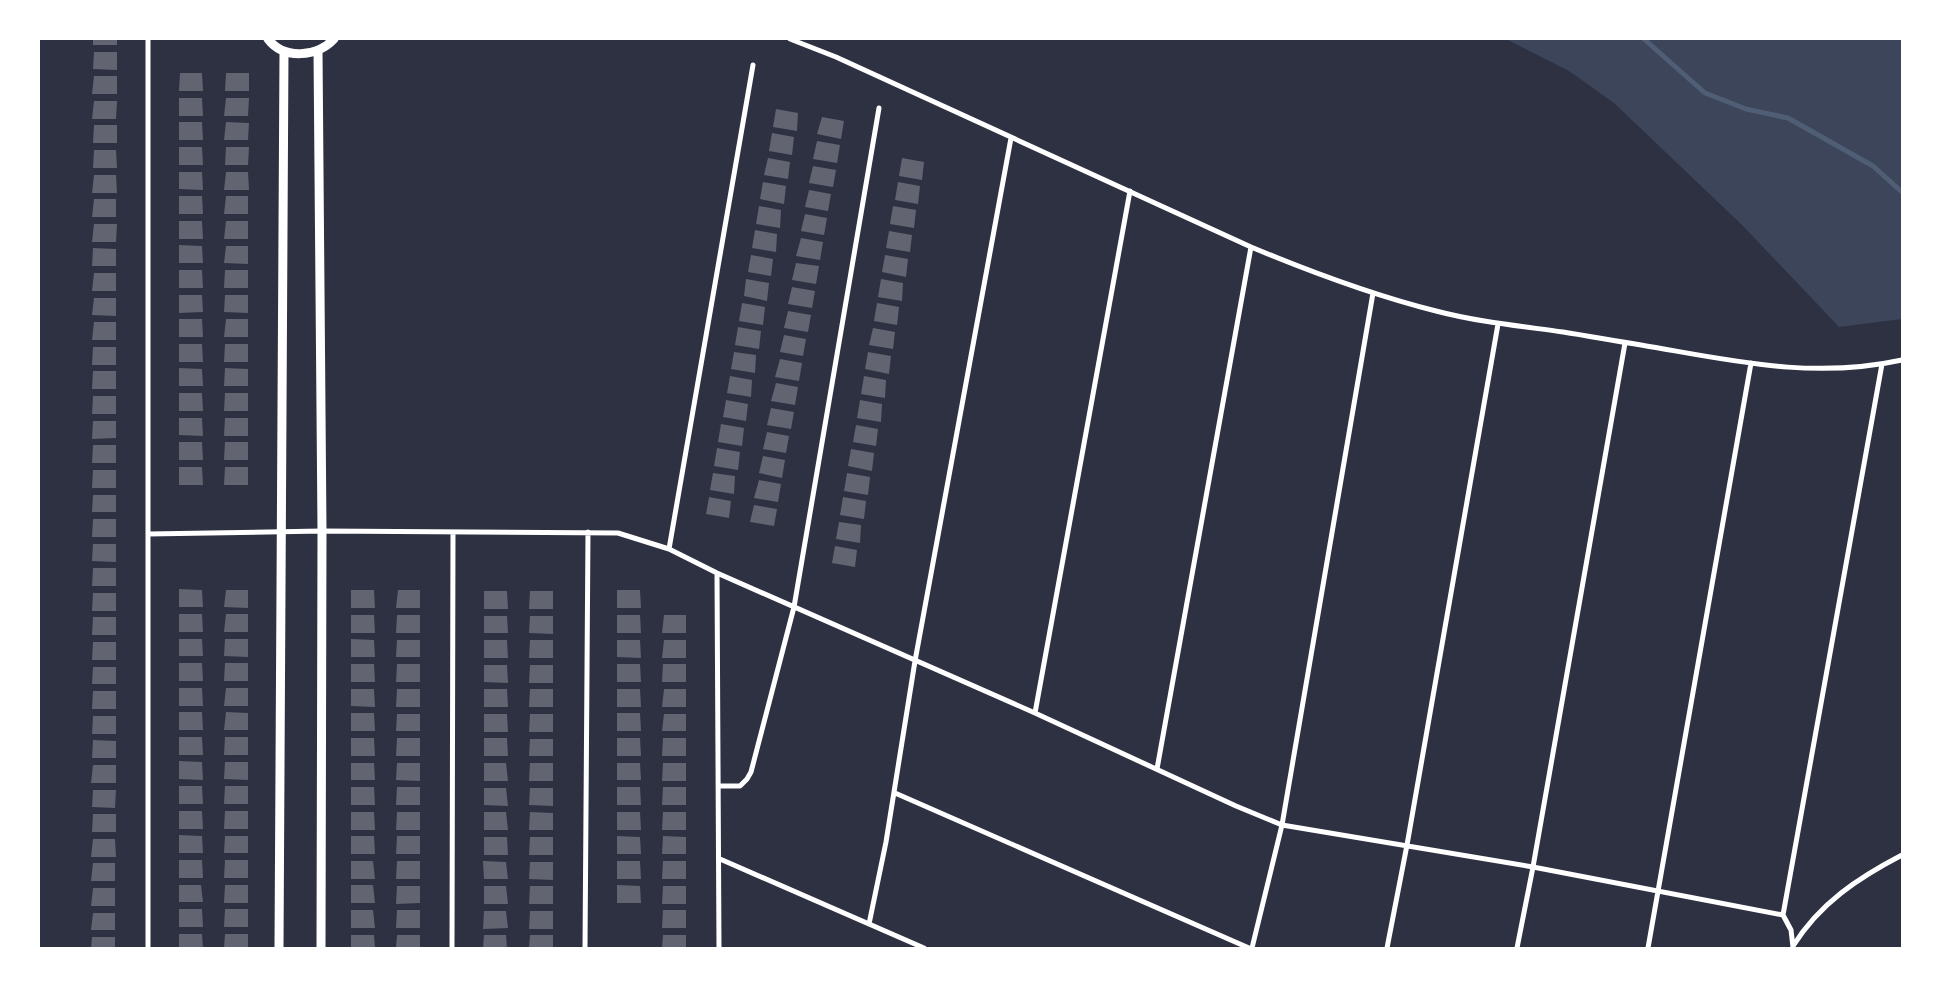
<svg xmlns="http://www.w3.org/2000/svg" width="1941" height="987" font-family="'Space Grotesk',sans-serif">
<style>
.green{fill:#3c4559}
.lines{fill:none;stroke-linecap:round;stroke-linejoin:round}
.stream{stroke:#4f5d75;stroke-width:5}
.building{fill:#626471}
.minor{stroke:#fff;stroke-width:5}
.tertiary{stroke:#fff;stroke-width:9}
</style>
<rect width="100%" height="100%" fill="#2d3142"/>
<path class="green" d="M1506,39H1902V319L1839,327L1742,225L1614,103L1569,71Z"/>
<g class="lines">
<path class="stream" d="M1644,39L1705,93L1746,109L1788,118L1873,166L1902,192"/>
</g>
<path class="building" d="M93,39H117V45H93Z
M94,52H117V70L93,69Z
M180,73H202L203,91H179Z
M226,73H249V91H225Z
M94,76H117V94H92Z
M179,98H202L203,116H179Z
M226,98H249L248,116H224Z
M94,101H117L116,119H92Z
M776,109L798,113L797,131L773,127Z
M822,117L844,121L841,139L817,134Z
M179,122H202L203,140H179Z
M226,122L249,123L248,140H224Z
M94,125H117V143H93Z
M772,133L794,137L792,155L769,151Z
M817,141L840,145L837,163L813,159Z
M179,147H202L203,165H179Z
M226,147H249L248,165H225Z
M94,150H116L117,168H93Z
M768,158L790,162L788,179L764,175Z
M902,158L924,162L922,180L899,176Z
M813,166L836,170L833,187L809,183Z
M179,172H202L203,190L179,189Z
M226,172H248L249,190H224Z
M94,175H116L117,193H92Z
M763,182L786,186L784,204L760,199Z
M898,182L920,186L918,204L895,200Z
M809,190L831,194L828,211L805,207Z
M179,196H202L203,214H179Z
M226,196H248V214H224Z
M94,199H116V217H92Z
M759,206L781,210L780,228L756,224Z
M893,206L916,210L914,228L890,224Z
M805,214L827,218L824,235L801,231Z
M179,221H202L203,239H179Z
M226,221H248V239H224Z
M94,224H117L116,242H92Z
M755,230L777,234L776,252L752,248Z
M889,231L912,235L910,252L886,248Z
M801,238L823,242L820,260L796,256Z
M179,245L202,246L203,263H179Z
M226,246H248V264L224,263Z
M93,248L116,249V266H92Z
M751,255L773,259L771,276L748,272Z
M885,255L908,259L906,277L882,272Z
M796,263L819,266L816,284L792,280Z
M179,270H202L203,288H179Z
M225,270H248V288H224Z
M94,273H116V291H92Z
M746,279L769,283L767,301L744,296Z
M881,279L903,283L902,301L878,297Z
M792,287L815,291L812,308L788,304Z
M179,295H202L203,312L179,313Z
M225,295H248V313L224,312Z
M94,298H116V316L92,315Z
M742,303L765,307L763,325L739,321Z
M877,303L899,307L897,325L874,321Z
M788,311L811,315L808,332L784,328Z
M179,319H202L203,337H179Z
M226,319H248V337H224Z
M94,322H116V340H92Z
M738,327L761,331L759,349L735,345Z
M873,328L895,332L893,349L869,345Z
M784,335L806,339L803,356L780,352Z
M179,344H202L203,362H179Z
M225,344H248V362H224Z
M93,347H116V365H92Z
M734,352L756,355L755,373L731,369Z
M868,352L891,356L889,374L865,369Z
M780,359L802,363L799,381L775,377Z
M179,368L202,369L203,386H179Z
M225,368L248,369V386H224Z
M93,371H116V389H92Z
M730,376L752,380L751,397L727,393Z
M864,376L886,380L885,398L861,394Z
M776,383L798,387L795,405L771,401Z
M179,393H202L203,411H179Z
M225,393H248V411H224Z
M93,396H116V414H92Z
M726,400L748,404L746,421L723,417Z
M860,400L882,404L881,422L857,418Z
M771,408L794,412L791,429L767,425Z
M179,418H202L203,436L179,435Z
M225,418H248V436H224Z
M93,421H116V438L92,439Z
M721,424L744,428L742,446L718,442Z
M856,425L878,429L876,446L853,442Z
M767,432L789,436L786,453L763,449Z
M179,442H202L203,460H179Z
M225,442H248V460H224Z
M93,445H116V463H92Z
M717,448L740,452L738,470L714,466Z
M851,449L874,453L872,471L848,466Z
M763,456L785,460L782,478L759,473Z
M179,467H202L203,485H179Z
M225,467H248V485H224Z
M93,470H116V488H92Z
M713,473L735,476L734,494L710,490Z
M847,473L870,477L868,495L844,491Z
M759,480L781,484L778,502L754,498Z
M93,495H116V512H92Z
M709,497L731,501L729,518L706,514Z
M843,497L866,501L864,519L840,515Z
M754,505L777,509L774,526L750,522Z
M93,519H116V537H92Z
M839,522L861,525L860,543L836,539Z
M93,544H116V562L92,561Z
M835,546L857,550L855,567L832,563Z
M93,568H116V586H92Z
M179,589L202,590L203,607H179Z
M226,590H248V608L224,607Z
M351,590H374L375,608H351Z
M398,590H420V608H396Z
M617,590H640L641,608H617Z
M484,591H507L508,609H484Z
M530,591H553V609H529Z
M93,593H116V611H92Z
M179,614H202L203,632H179Z
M226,614H248V632H224Z
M351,615H374L375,633H351Z
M397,615H420V633H396Z
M617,615H640L641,633H617Z
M664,615H686V633H662Z
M484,616H507L508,633H484Z
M530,616H553V634L529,633Z
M93,617H116V635H92Z
M179,639H202L203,656H179Z
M225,639H248V657L224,656Z
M351,639L374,640L375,657H351Z
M397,640H420V657H396Z
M484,640H507L508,658H484Z
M530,640H553V658H529Z
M617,640H640L641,658L617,657Z
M664,640H686V658H662Z
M93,642H116V660H92Z
M179,663H202L203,681H179Z
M225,663H248V681H224Z
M351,664H374L375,682H351Z
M397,664H420V682H396Z
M617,664H640L641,682H617Z
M663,664H686V682H662Z
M484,665H507L508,683L484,682Z
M530,665H553V683H529Z
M93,667H116V684H92Z
M179,688H202L203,706H179Z
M226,688H248V706H224Z
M351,689H374L375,707L351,706Z
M397,689H420V707H396Z
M484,689H507L508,707H484Z
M530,689H553V707H529Z
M617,689H640L641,707H617Z
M664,689H686V707H662Z
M93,691H116V709H92Z
M179,712H202L203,730H179Z
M226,712L248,713V730H224Z
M351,713H374L375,731H351Z
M617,713H640L641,731H617Z
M397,714H420V731H396Z
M484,714H507L508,732H484Z
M530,714H553V732H529Z
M664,714H686V731H662Z
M93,716H116V734H92Z
M179,737H202L203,755H179Z
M225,737H248V755H224Z
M351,738H374L375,756H351Z
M397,738H420V756H396Z
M484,738H507L508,756H484Z
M617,738H640L641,756H617Z
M663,738H686V756H662Z
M530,739H553V756H529Z
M93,740L116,741V758H92Z
M179,761L202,762L203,780L179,779Z
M225,762H248V780L224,779Z
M351,763H374L375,780H351Z
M397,763H420V781L396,780Z
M484,763H506L508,781H484Z
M530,763H553V781H529Z
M617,763H640L641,780H617Z
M663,763H686V781H662Z
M93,765H116V783H91Z
M179,786H202L203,804H179Z
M225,786H248V804H224Z
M351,787H374L375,805H351Z
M397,787H420V805H396Z
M617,787H640L641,805H617Z
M663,787H686V805H662Z
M484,788H506L508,806L484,805Z
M530,788H553V806L529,805Z
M93,790H116L115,808L92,807Z
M179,811H202L203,829H179Z
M225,811H248V829H224Z
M351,812H374L375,830H351Z
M397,812H420V830H396Z
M484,812H506L508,830H484Z
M530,812L553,813V830H529Z
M617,812H640L641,830H617Z
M663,812H686V830H662Z
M93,814H116V832H92Z
M179,835L202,836L203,853H179Z
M225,836H248V853H224Z
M351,836H374L375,854H351Z
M397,836H420V854H396Z
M617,836L640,837L641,854H617Z
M663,836L686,837V854H662Z
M484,837H507L508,855H484Z
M530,837H553V855H529Z
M93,839H115L116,857H91Z
M179,860H202L203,878H179Z
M225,860H248V878H224Z
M351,861H373L375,879H351Z
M397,861H420V879H396Z
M483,861L506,862L508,879H484Z
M617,861H640L641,879H617Z
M663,861H686V879H662Z
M530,862H553V880L529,879Z
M93,863H115V881H91Z
M179,885H201L203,902H179Z
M225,885H248V903H224Z
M351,885H373L375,903H351Z
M617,885L640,886L641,903H617Z
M397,886H420V903L396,904Z
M484,886H506L508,904H484Z
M530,886H553V904H529Z
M663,886H686V904H662Z
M93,888H115V906H91Z
M179,909H202L203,927H179Z
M225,909H248V927H224Z
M351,910H373L375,928H351Z
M397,910H420V928H396Z
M663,910H686V928H662Z
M484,911H506L508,928L483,929Z
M530,911H553V929H529Z
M93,913H115V930H91Z
M179,934H202L203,948H179Z
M225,934H248V948H224Z
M351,935H374L375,948H351Z
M397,935H420V948H396Z
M484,935H506L507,948H483Z
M530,935H553V948H529Z
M663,935H686V948H662Z
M92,937H115V948H91Z"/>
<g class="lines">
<path class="minor" d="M148,39V948
M790,39L836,57L1251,247C1311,272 1372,295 1436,311C1478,322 1520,326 1563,332C1589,336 1615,341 1641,345C1730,360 1811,380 1902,360
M148,534L322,531L618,533L669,549L717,573L1035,713L1236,806L1282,825L1533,867L1783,915L1791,930L1793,947
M669,549L753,65
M717,573L719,948
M1035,713L1130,191
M1157,769L1251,247
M718,786H740L747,779L751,772L794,607L879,108
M895,793L1249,948
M720,859L924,948
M1783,915L1882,364
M869,924L886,842L915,661L1011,138
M1793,946C1820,903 1858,878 1902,855
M452,948L453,533
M585,948L588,532
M1252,948L1282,825L1373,293
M1387,948L1407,845L1498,324
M1517,948L1533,867L1625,343
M1648,948L1751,363"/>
<path class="tertiary" d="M268,39C284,60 317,57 334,39
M318,50L322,531L321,948
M279,948L284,51"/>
</g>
<rect width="1941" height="987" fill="none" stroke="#ffffff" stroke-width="80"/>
</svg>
